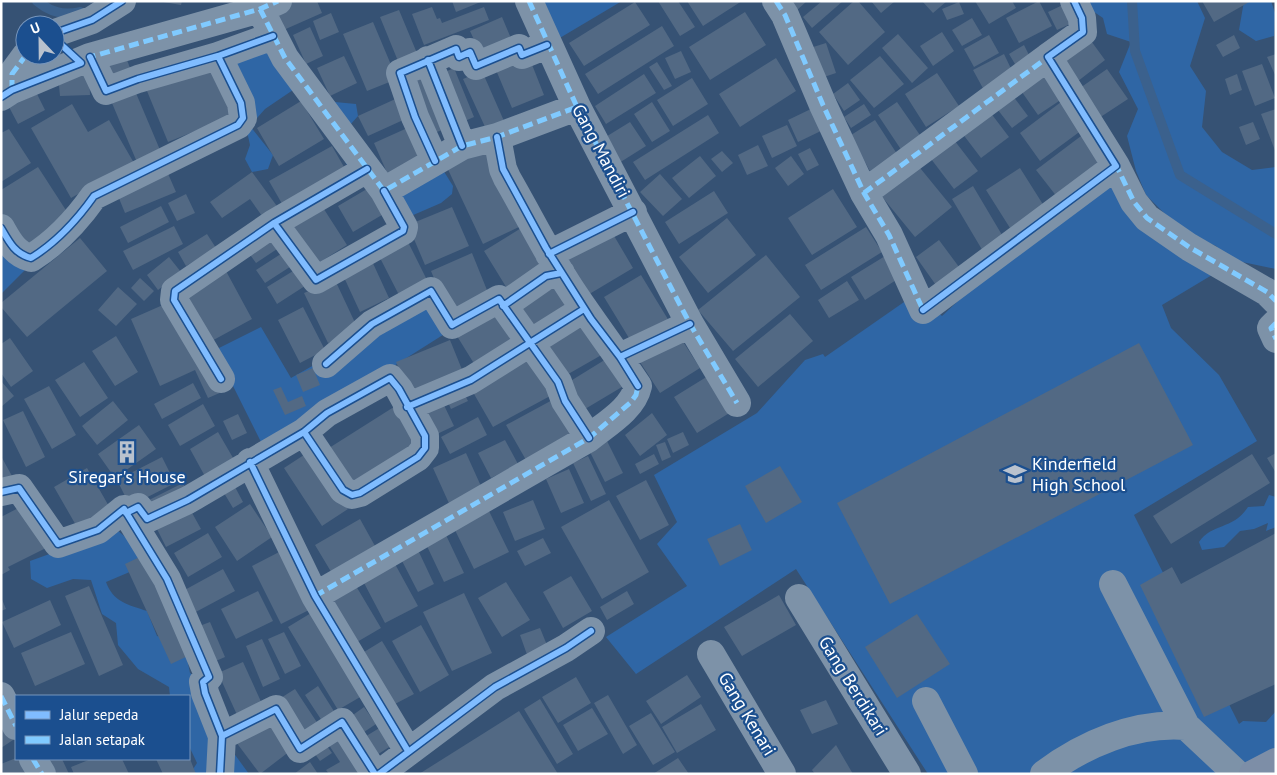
<svg xmlns="http://www.w3.org/2000/svg" width="1277" height="775" font-family="'PT Sans',sans-serif">
<style>
.green{fill:#2f66a5}
.lines{fill:none;stroke-linecap:round;stroke-linejoin:round}
.stream{stroke:#3b618d;stroke-width:10}
.building{fill:#526984}
.minor{stroke:#7d92a8;stroke-width:28}
.major{stroke:#7d8ea7;stroke-width:28}
.quiet{stroke:#80caff;stroke-width:5;stroke-dasharray:10 5;stroke-linecap:butt}
.cycleway-casing{stroke:#1b4f8f;stroke-width:9}
.cycleway{stroke:#80bcff;stroke-width:6}
.labels{text-anchor:middle;stroke-width:4.5;stroke-linejoin:round;paint-order:stroke}
.street-label{font-size:18px;fill:#fff;stroke:#1b4f8f}
.poi-label{font-size:18px;fill:#fff;stroke:#1b4f8f;text-anchor:start}
</style>
<rect width="100%" height="100%" fill="#365274"/>
<path class="green" d="M531,1H622L553,42Z
M1078,1H1197L1205,18L1190,66L1206,91L1202,127L1222,152L1252,170L1276,167V269L1228,259L1216,246L1183,232L1146,195L1136,171L1127,136L1138,109L1119,72L1131,42L1107,34L1103,18Z
M1244,1H1271L1275,13L1274,36L1256,41L1239,30Z
M264,51L330,96L335,102L356,104L358,116L350,125L381,180L443,170L453,186L452,194L441,203L411,216L354,177L315,110L293,90L265,109L250,126L273,155L268,169L252,172L245,159L250,145L232,63Z
M1115,179L1217,272L1162,305L1171,328L1219,375L1257,441L1134,515L1239,724L1243,721L1266,722L1276,711V774H928L796,569L636,674L606,637L687,586L657,544L677,522L654,475L757,413L805,360L823,354L825,357L917,293L942,316L1052,213Z
M1,239L26,269L1,294Z
M431,299L446,333L264,448L215,350L261,327L291,378Z
M1269,495L1276,497V527L1266,531L1268,523L1254,529L1240,531L1224,547L1202,550L1199,542C1212,523 1233,530 1248,507L1264,506Z
M110,524L130,541L139,558L132,571L106,582C113,602 129,605 147,611L157,636L184,643L190,673L203,682L233,752L249,774H190L197,763L189,746V696H170L169,687L138,669L118,645L116,623L102,614L91,580L73,579L47,588L31,579L30,561L55,552Z"/>
<g class="lines">
<path class="stream" d="M37,1C50,12 63,16 80,12
M1132,1L1135,51L1180,175L1276,234"/>
</g>
<path class="building" d="M157,1H182L181,5Z
M295,1H317L322,13L279,32L270,12Z
M452,1H483L456,12Z
M658,1H678L695,27L680,36Z
M687,1H742L703,26Z
M787,1H807L796,11Z
M822,1H843L812,28L803,17Z
M854,1H858L885,32L848,65L819,32Z
M871,1H895L881,13Z
M922,1H947L933,13Z
M975,1H1012L1016,8L989,24Z
M1039,1L1052,26L1019,43L1006,18Z
M1071,1L1079,20L1057,30L1048,12Z
M1202,1H1251L1214,22Z
M635,2L650,25L584,66L569,43Z
M959,2L964,14L947,20L942,9Z
M432,7L437,19L440,18L442,23L484,7L489,20L424,45L412,14Z
M399,10L419,58L400,66L380,17Z
M745,12L766,45L710,80L689,47Z
M331,13L339,32L320,40L313,21Z
M502,17L513,43L482,57L470,31Z
M972,18L982,35L962,46L952,30Z
M373,22L397,79L367,91L343,34Z
M662,26L674,46L598,94L585,74Z
M310,27L323,56L306,64L293,35Z
M942,32L954,51L933,66L920,46Z
M898,34L928,68L912,83L882,48Z
M1086,34L1105,60L1073,85L1053,59Z
M989,35L999,53L974,67L964,49Z
M1234,35L1240,48L1223,57L1216,45Z
M826,43L836,73L821,78L810,48Z
M1024,45L1032,61L1018,69L1009,54Z
M123,49L134,79L108,89L96,60Z
M681,51L691,72L675,79L665,58Z
M1004,54L1015,77L985,92L973,70Z
M1276,54V77L1267,57Z
M344,56L357,83L330,96L317,68Z
M880,56L904,84L874,108L850,80Z
M529,57L544,95L512,108L496,70Z
M776,58L796,91L740,127L719,94Z
M657,62L672,86L664,90L649,67Z
M215,64L235,115L168,142L147,91Z
M1262,64L1275,98L1255,106L1242,71Z
M1044,67L1065,97L1038,115L1017,85Z
M454,68L474,117L458,124L438,75Z
M1107,69L1128,99L1099,118L1080,88Z
M423,70L447,128L427,136L403,78Z
M482,71L504,121L486,129L463,79Z
M89,73L90,95L60,96L58,75Z
M937,73L959,106L926,127L905,94Z
M644,74L656,93L606,124L595,106Z
M1237,74L1242,90L1230,95L1225,79Z
M692,78L708,104L673,126L657,100Z
M848,83L860,100L844,111L833,94Z
M133,86L163,157L139,167L109,96Z
M1010,92L1028,116L1012,128L994,105Z
M37,94L45,110L18,124L9,107Z
M402,96L412,116L368,136L358,116Z
M301,101L324,139L279,166L257,128Z
M652,102L670,131L652,142L634,114Z
M897,102L922,138L902,151L878,115Z
M1061,102L1082,130L1040,161L1020,133Z
M72,104L88,132L109,120L134,163L71,198L31,128Z
M864,104L871,115L851,128L844,117Z
M813,108L823,130L798,142L788,120Z
M987,108L1009,137L981,158L959,129Z
M1276,109V153L1261,114Z
M708,115L719,133L645,180L633,162Z
M875,120L901,160L874,179L851,135Z
M630,122L646,146L619,163L604,138Z
M1253,122L1260,139L1246,145L1239,127Z
M414,125L428,157L388,175L374,143Z
M787,125L797,146L772,158L762,136Z
M9,129L31,163L1,182V133Z
M1085,133L1109,166L1061,202L1036,170Z
M951,136L978,171L954,189L928,155Z
M484,143L523,225L483,244L444,161Z
M758,145L768,166L747,175L738,155Z
M332,146L348,174L285,209L269,181Z
M810,148L819,165L807,171L798,154Z
M722,151L733,163L722,172L711,159Z
M700,156L716,176L689,198L672,178Z
M791,156L804,174L788,186L775,168Z
M916,163L952,207L915,237L879,193Z
M38,167L71,218L24,248L1,213V190Z
M1020,168L1044,206L1010,228L986,190Z
M166,169L176,192L125,213L116,191Z
M252,172L282,213L267,223L250,199L222,218L210,202Z
M660,174L682,199L663,216L640,192Z
M372,186L387,212L353,232L338,206Z
M973,186L1005,240L984,253L952,199Z
M833,189L857,227L812,255L788,218Z
M714,191L728,213L679,244L665,222Z
M186,194L195,213L177,221L168,203Z
M320,203L347,245L312,267L286,225Z
M161,206L169,222L128,243L120,227Z
M452,207L469,246L425,265L408,225Z
M727,218L756,255L708,293L679,257Z
M526,225L553,269L511,295L484,251Z
M174,226L183,244L133,270L123,251Z
M866,227L882,252L821,290L805,265Z
M610,229L633,268L586,296L563,257Z
M207,234L216,248L186,266L178,252Z
M275,234L283,245L256,263L248,252Z
M80,238L107,271L27,337L1,307V303Z
M407,240L428,282L400,297L378,254Z
M939,240L962,271L938,288L916,257Z
M287,250L296,263L265,283L256,270Z
M472,253L491,300L450,317L431,271Z
M890,253L904,275L865,300L851,277Z
M766,255L800,297L733,351L698,310Z
M169,257L181,272L158,290L147,275Z
M371,259L389,298L360,312L342,273Z
M298,268L308,284L277,304L267,287Z
M226,271L252,319L208,343L182,295Z
M641,275L669,321L632,343L604,297Z
M140,278L154,291L144,301L131,288Z
M335,280L358,329L328,343L304,293Z
M550,281L567,307L534,328L517,303Z
M847,281L859,300L829,318L818,300Z
M118,287L137,304L116,326L98,310Z
M172,301L222,392L208,398L195,370L160,386L131,319Z
M496,302L522,343L478,370L452,328Z
M303,307L325,350L300,363L278,320Z
M790,314L813,341L758,387L735,359Z
M584,316L605,353L563,377L542,341Z
M116,336L138,372L115,386L92,351Z
M680,337L700,368L660,393L640,362Z
M10,338L33,371L11,387L1,373V344Z
M450,340L465,377L412,399L396,362Z
M1139,343L1193,445L890,604L837,503Z
M529,354L552,395L493,427L470,387Z
M611,356L627,384L580,412L564,385Z
M84,362L108,398L80,417L55,380Z
M313,368L320,385L303,392L296,375Z
M708,376L731,412L697,433L674,397Z
M1,381L14,396L1,407Z
M193,383L201,398L162,419L154,404Z
M49,386L76,435L52,449L24,399Z
M281,387L288,402L302,396L306,406L285,415L273,390Z
M461,387L468,401L451,409L445,396Z
M556,398L579,440L530,467L506,425Z
M113,401L128,420L97,445L82,426Z
M442,401L454,426L437,434L425,409Z
M203,404L215,426L180,446L168,425Z
M397,405L420,441L352,485L329,448Z
M23,411L45,457L26,467L3,420Z
M652,413L667,435L640,456L625,435Z
M238,414L247,433L232,440L223,421Z
M478,417L487,435L450,454L441,437Z
M139,425L156,449L115,478L98,454Z
M218,432L236,463L207,480L190,449Z
M683,432L689,445L673,453L667,439Z
M605,437L623,473L605,482L587,446Z
M505,440L518,464L491,478L478,453Z
M665,442L671,457L662,461L656,445Z
M310,451L348,509L322,526L284,468Z
M466,453L485,495L452,510L433,468Z
M1276,453V473L1267,458Z
M654,454L659,464L640,474L635,464Z
M1252,454L1270,483L1171,544L1153,516Z
M1,456L12,476L1,481Z
M588,456L606,494L591,501L573,463Z
M162,457L175,483L130,506L117,480Z
M780,466L802,502L766,523L745,486Z
M87,468L110,508L77,527L54,487Z
M569,469L584,503L561,513L546,479Z
M646,480L669,525L640,540L616,496Z
M183,483L189,495L149,516L143,503Z
M235,487L243,502L233,508L224,493Z
M533,500L545,529L515,541L503,512Z
M609,500L649,572L602,599L561,527Z
M28,503L50,546L8,567L10,570L1,575V517Z
M250,504L272,537L237,561L215,527Z
M488,509L509,552L474,569L453,526Z
M191,511L201,529L166,547L157,529Z
M360,519L380,555L336,580L315,545Z
M740,524L752,550L720,566L707,539Z
M208,533L222,557L188,577L174,553Z
M445,533L464,573L444,582L425,542Z
M1276,533V684L1204,717L1140,585L1172,567L1181,584Z
M543,538L551,553L525,566L517,551Z
M283,550L313,608L281,624L252,566Z
M418,550L434,584L418,592L401,559Z
M146,554L192,654L171,664L125,564Z
M395,564L418,606L385,623L363,581Z
M223,569L235,591L192,614L181,592Z
M571,576L592,611L563,628L543,592Z
M506,582L530,620L502,637L478,598Z
M89,586L123,665L99,676L65,596Z
M356,586L381,628L357,642L332,600Z
M258,591L273,621L236,639L221,609Z
M627,591L634,604L607,620L600,607Z
M464,593L492,653L452,671L423,612Z
M779,595L796,625L742,656L724,627Z
M1,597L6,609L1,611Z
M50,600L61,625L14,648L2,622Z
M316,610L367,693L338,710L288,627Z
M917,614L950,664L897,698L865,647Z
M210,622L225,657L209,664L194,628Z
M421,625L449,675L420,692L392,641Z
M540,628L551,655L530,663L520,635Z
M71,632L85,664L35,686L21,653Z
M284,632L301,666L285,674L268,639Z
M262,639L280,679L263,687L246,646Z
M382,641L414,694L395,704L364,652Z
M243,662L263,706L238,717L218,673Z
M687,675L701,697L661,724L646,701Z
M576,677L591,703L558,723L542,697Z
M318,686L337,716L324,724L305,695Z
M295,689L320,727L300,739L276,701Z
M608,695L637,745L623,754L594,703Z
M540,699L573,754L557,764L524,709Z
M826,700L838,724L812,734L800,710Z
M701,704L716,730L677,753L662,727Z
M364,707L376,724L358,736L346,720Z
M1,708L16,738L1,748Z
M592,708L608,734L578,751L563,725Z
M519,711L558,774H419Z
M651,713L675,752L653,765L629,726Z
M266,719L290,751L260,774L236,742Z
M386,724L397,742L369,760L358,741Z
M340,727L370,774H329L326,770L340,762L325,739Z
M324,742L332,753L320,761L312,750Z
M836,745L853,774H815L812,770Z
M16,758L23,759L29,774H1V764Z
M678,758L689,774H653Z
M51,759H62L69,774H50L44,762Z
M91,759H122L129,774H74L71,767Z
M156,759H190L196,774H163Z
M310,762L318,774H294Z"/>
<g class="lines">
<path class="minor" d="M529,1L577,107L690,324L737,403
M776,1L785,15L823,105L864,193L889,235L923,310L1116,166
M1074,1L1082,18L1083,32L1048,57L1116,166L1134,202L1147,218L1189,247L1267,292L1276,301
M260,9L285,58L384,191L462,146L497,137L577,107
M55,33L92,20L122,1
M90,57L106,91L138,79L218,56
M428,60L462,146
M12,90V74L26,55
M1,97L12,90L90,57L260,9L278,1
M435,161L415,117L400,73L456,49L459,57L470,52L476,66L519,48L522,55L547,45
M864,193L1048,57
M274,223L316,280L403,231L404,227L384,191
M1,228C9,242 15,254 31,258C57,242 77,220 94,196L238,125L243,118L241,103L218,56L273,36
M549,254L633,212
M503,306L546,276L561,273
M1276,323L1271,328L1276,339
M620,357L690,324
M326,364L372,324L431,291L452,325L499,299L558,382L565,401L589,438
M221,379L174,300L175,291L274,223L367,169
M407,407L471,380L584,309
M250,462L315,596L408,751
M1,492L19,488L58,544L98,530L124,509L167,579L209,677L203,682L205,693L222,736
M126,513L138,507L147,519L188,500L304,432L327,413L390,378L399,389L425,436V448L418,457L360,493L352,495L343,490L304,432
M1113,584L1186,726
M315,596L589,438C606,424 633,409 638,386C617,354 594,324 572,291C548,255 529,216 507,178L503,169L497,137
M799,598L907,774
M711,654L782,774
M1,696L16,726
M926,701L964,774
M33,759L42,774
M220,774L222,736L276,709L300,749L342,722L375,774
M379,774L495,687L566,648L591,631
M1044,774C1084,744 1135,722 1186,726L1237,774"/>
<path class="major" d="M1253,774L1276,762"/>
<path class="quiet" d="M529,1L577,107L690,324L737,403
M776,1L785,15L823,105L864,193L889,235L923,310L927,307
M260,9L285,58L384,191L462,146L497,137L577,107
M92,61L90,57L260,9L278,1
M12,90V74L26,55
M1115,163L1134,202L1147,218L1189,247L1267,292L1276,301
M864,193L1048,57
M1276,323L1271,328L1276,339
M315,596L589,438L631,402L636,395L638,386L636,383
M1,696L16,726
M33,759L42,774"/>
<defs>
<path id="cycleway" d="M55,33L92,20L122,1
M90,57L106,91L138,79L218,56
M428,60L462,146
M1,97L12,90L81,63L55,39
M497,137L503,169L546,248L591,319L620,357L638,386
M435,161L415,117L400,73L456,49L459,57L470,52L476,66L519,48L522,55L547,45
M274,223L316,280L403,231L404,227L384,191
M1,228C9,242 15,254 31,258C57,242 77,220 94,196L238,125L243,118L241,103L218,56L273,36
M549,254L633,212
M503,306L546,276L561,273
M923,310L1116,166L1048,57L1083,32L1082,18L1074,1
M620,357L690,324
M326,364L372,324L431,291L452,325L499,299L558,382L565,401L589,438
M221,379L174,300L175,291L274,223L367,169
M407,407L471,380L584,309
M250,462L315,596L408,751
M1,492L19,488L58,544L98,530L124,509L167,579L209,677L203,682L205,693L222,736
M126,513L138,507L147,519L188,500L304,432L327,413L390,378L399,389L425,436V448L418,457L360,493L352,495L343,490L304,432
M220,774L222,736L276,709L300,749L342,722L375,774
M379,774L495,687L566,648L591,631"/>
</defs>
<use href="#cycleway" class="cycleway-casing"/>
<use href="#cycleway" class="cycleway"/>
</g>
<defs>
<symbol id="building-bare" viewBox="-9 -9 18 18"><path d="M-4-6H4V6H1V3H-1V6H-4ZM-2.5-4.3h1.7v1.8h-1.7ZM.8-4.3h1.7v1.8H.8ZM-2.5-1h1.7V.8h-1.7ZM.8-1h1.7V.8H.8Z" fill="#b9c2ce" stroke="#1b4f8f" stroke-width="2.5" paint-order="stroke"/></symbol>
<symbol id="school-bare" viewBox="-9 -9 18 18"><path d="M0-5L7-2L0 1L-7-2ZM-4 1L0 2.5L4 1V4Q0 6-4 4Z" fill="#b9c2ce" stroke="#1b4f8f" stroke-width="2.5" paint-order="stroke"/></symbol>
</defs>
<g fill-rule="evenodd">
<use href="#building-bare" x="111" y="436" width="32" height="32"/>
<use href="#school-bare" x="999" y="458" width="32" height="32"/>
</g>
<g class="labels">
<g class="street-label">
<text transform="translate(601 151) rotate(62)" y="6">Gang Mandiri</text>
<text transform="translate(853 686) rotate(58)" y="6">Gang Berdikari</text>
<text transform="translate(747 714) rotate(59)" y="6">Gang Kenari</text>
</g>
<g class="poi-label">
<text x="1032" y="470">Kinderfield<tspan x="1032" dy="21">High School</tspan></text>
<text x="127" y="483" text-anchor="middle">Siregar's House</text>
</g>
</g>
<rect width="1277" height="775" fill="none" stroke="#ffffff" stroke-width="5"/>
<rect x="15" y="695" width="175" height="65" fill="#1b4f8f" stroke="#7695bc"/>
<rect x="25" y="711" width="25" height="8" fill="#80bcff" stroke="#7695bc"/>
<text x="60" y="720" font-size="15" fill="#ffffff">Jalur sepeda</text>
<rect x="25" y="736" width="25" height="8" fill="#80caff" stroke="#7695bc"/>
<text x="60" y="745" font-size="15" fill="#ffffff">Jalan setapak</text>
<g transform="translate(40 40) rotate(338)"><circle r="24" fill="#1b4f8f" stroke="#7695bc"/>
<path d="M0-4L9 19L0 12L-9 19Z" fill="#b9c2ce"/>
<text y="-8" font-size="14" font-weight="bold" text-anchor="middle" fill="#ffffff">U</text>
</g>
</svg>
